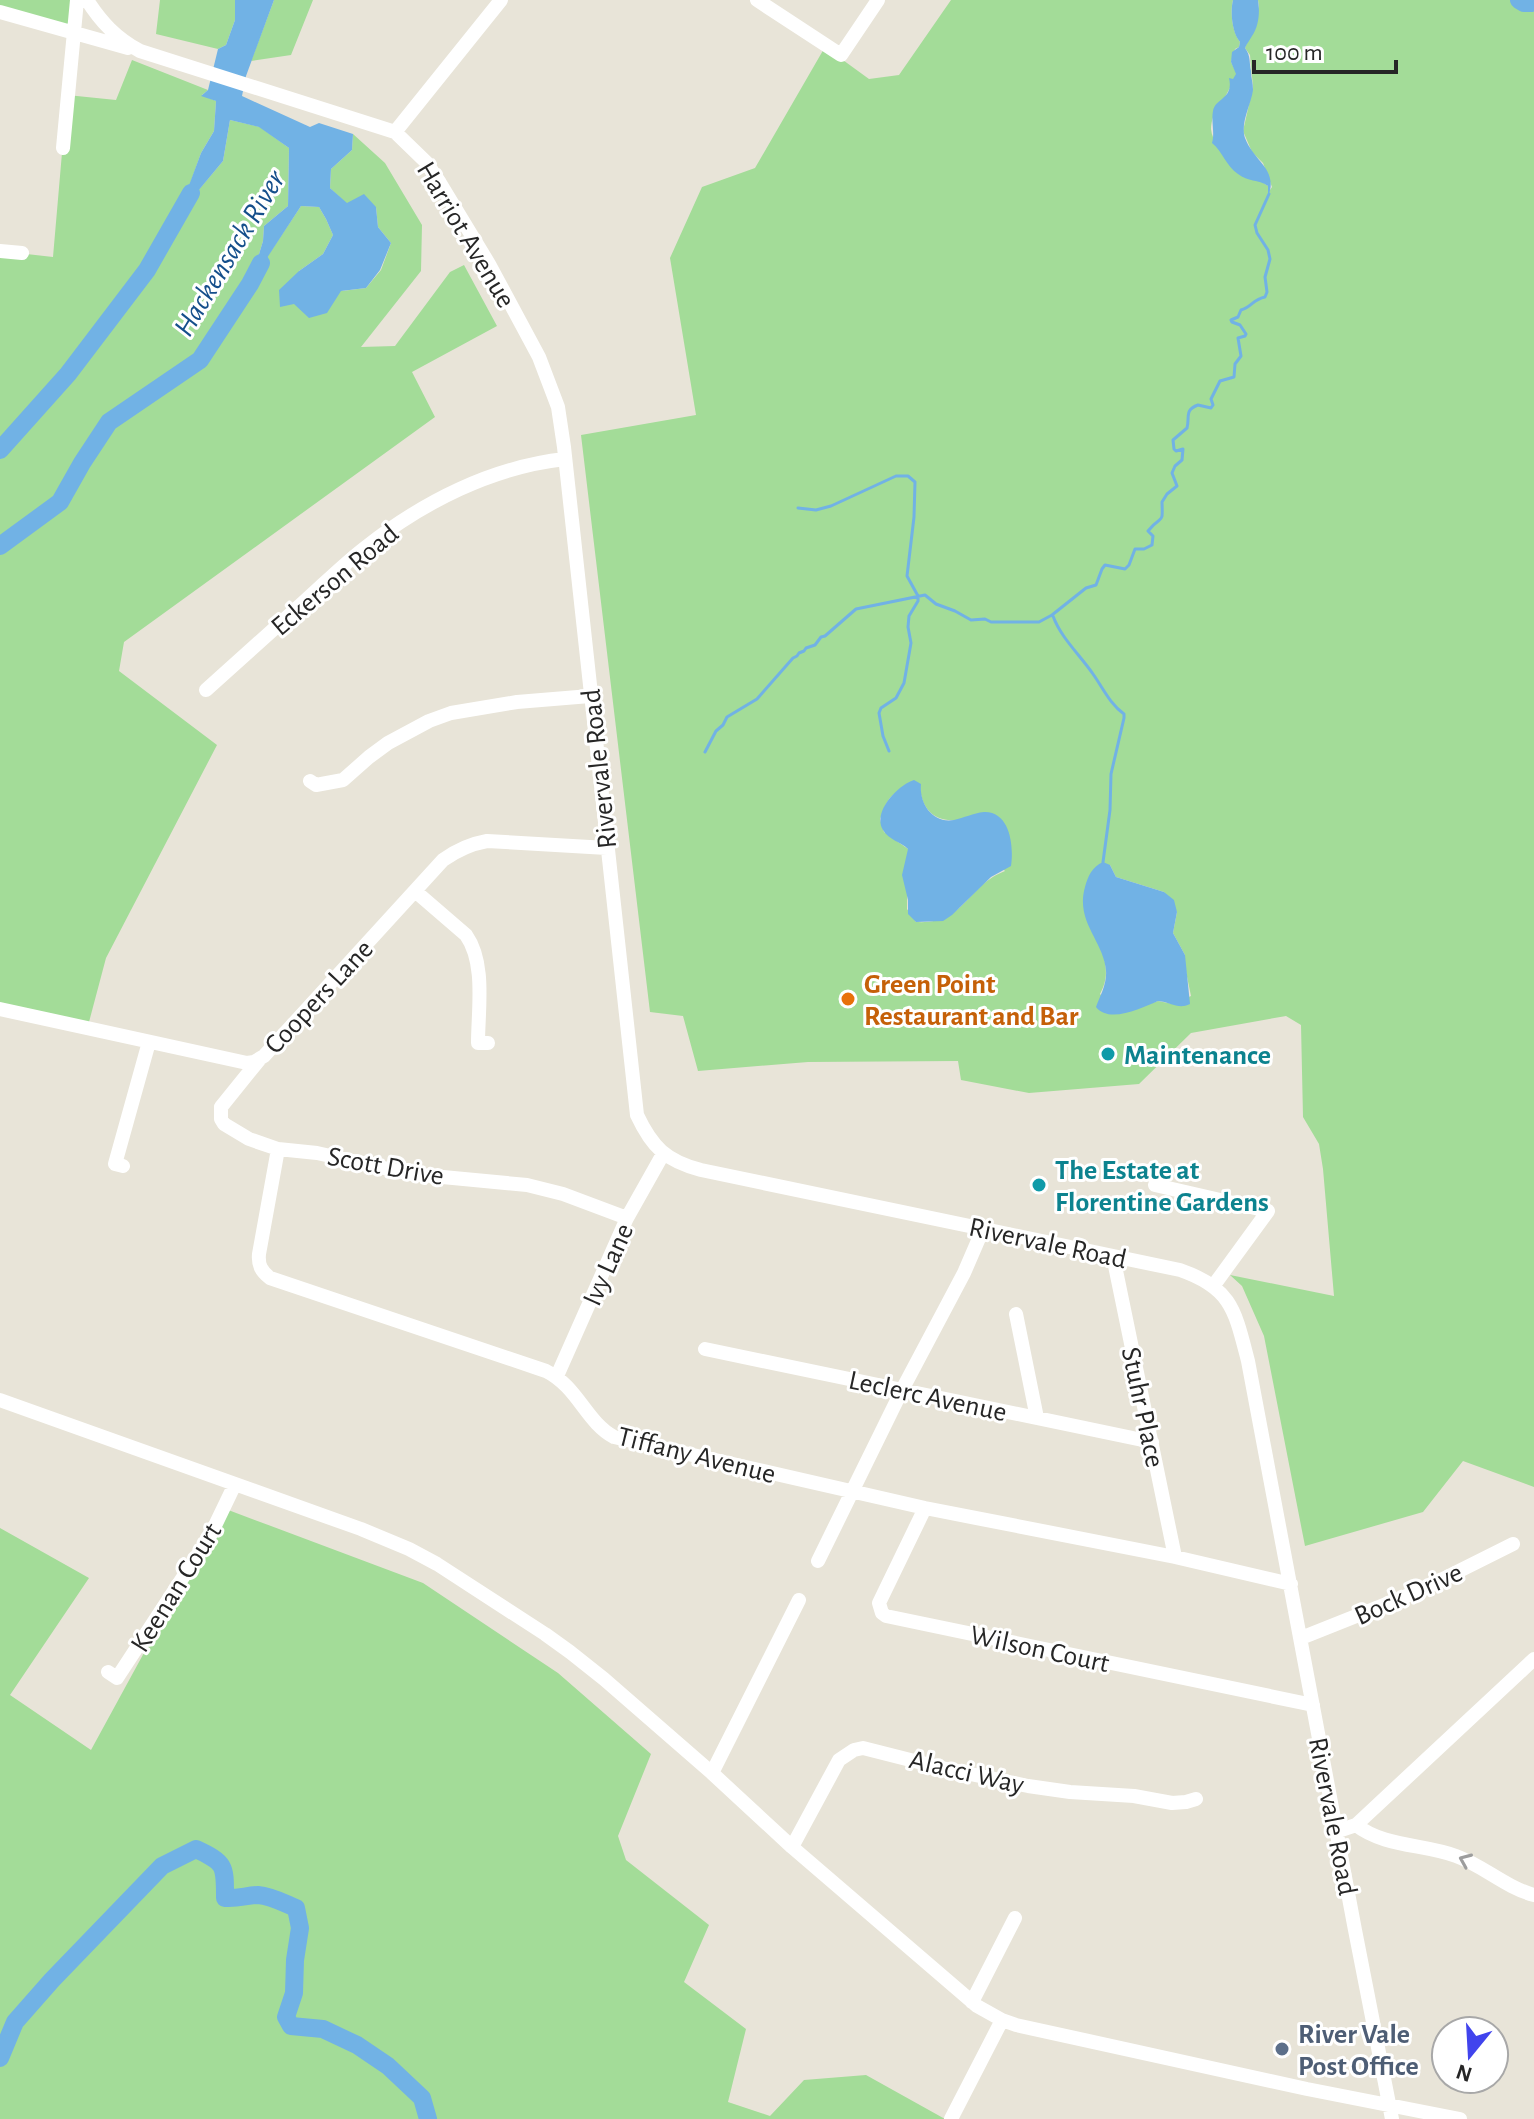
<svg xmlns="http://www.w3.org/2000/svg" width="1534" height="2119" font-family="'Alegreya Sans',sans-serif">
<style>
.green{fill:#a3dc98;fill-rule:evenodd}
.water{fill:#71b2e5}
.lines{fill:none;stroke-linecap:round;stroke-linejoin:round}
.stream{stroke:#71b2e5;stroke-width:3}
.river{stroke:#71b2e5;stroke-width:18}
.minor{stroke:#fff;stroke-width:14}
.oneway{stroke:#9d9d9d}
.food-dot{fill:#e8710a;stroke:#fff;stroke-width:3}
.culture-dot{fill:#0f9aa8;stroke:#fff;stroke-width:3}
.service-dot{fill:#5c6f8a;stroke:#fff;stroke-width:3}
.labels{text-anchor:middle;stroke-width:6;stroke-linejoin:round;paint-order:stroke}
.street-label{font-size:28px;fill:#262626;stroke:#fff}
.food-label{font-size:28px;font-weight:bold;fill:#c56008;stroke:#fff;text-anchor:start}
.culture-label{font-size:28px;font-weight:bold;fill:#0d838f;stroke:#fff;text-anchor:start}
.service-label{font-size:28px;font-weight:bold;fill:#4e5e75;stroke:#fff;text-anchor:start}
.water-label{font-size:30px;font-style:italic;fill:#154f8b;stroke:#fff}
</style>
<rect width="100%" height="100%" fill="#e8e4d8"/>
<path class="green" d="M0,0H77L73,33L0,12Z
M160,0H235V20L226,45L218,49L156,34Z
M274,0H313L291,55L251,61Z
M951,0H1233C1230,12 1232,32 1240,42L1239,47L1235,49L1231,62L1237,74L1224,99L1217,104C1215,111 1211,121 1211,129C1213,153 1250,173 1268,186V193L1272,187L1263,163L1252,152L1243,131L1253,87L1250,55L1245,48L1259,6L1258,0H1534V1487L1463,1461L1423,1512L1305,1546L1264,1336L1242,1286L1230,1275L1334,1296L1323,1169L1319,1144L1303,1117L1301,1025L1286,1016L1191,1033L1139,1084L1029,1093L961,1080L958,1061L808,1062L698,1071L683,1016L650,1012L581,435L696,415L670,258L702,187L755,168L825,47L869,79L899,75ZM920,788C922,808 933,821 954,820L1005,871C966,886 965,925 916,922L907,909L908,849L884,832L880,819C890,792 893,791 920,788ZM1110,865L1116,877L1164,892L1177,912L1173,933L1185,955V967L1191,996L1173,1004L1158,1001L1118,1014L1100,994C1107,981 1107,972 1104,957Z
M132,60L208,90L202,95L216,101L214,131L201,153L180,212L223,161L230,120L260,127L289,148L288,206L264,226L263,241L251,281L301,206L319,207L326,219L333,235L323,254L299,271L342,291L366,288L381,270L391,243L378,227L376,207L347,204L330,188L331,169L352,150L353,134L385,163L422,225L421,271L361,347L395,346L450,272L464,265L497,326L412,372L435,417L124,642L119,671L217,745L106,958L89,1022L0,1008V251L53,257L67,95L116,100Z
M223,1508L423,1583L558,1673L651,1754L618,1836L626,1860L709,1925L684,1982L746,2029L728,2102L770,2116L804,2080L866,2075L945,2119H0V1528L89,1578L10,1695L91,1750Z"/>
<path class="water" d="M235,0H274L246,76L242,96L310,127L319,123L353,134L352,150L331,169L330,188L347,203L364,194L376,207L378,227L391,243L380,270L366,288L341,291L327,313L309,318L294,304L280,307L279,290L299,271L323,254L333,235L326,219L319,207L301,206L250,284L263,241L264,226L288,206L289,148L259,127L230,120L223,161L178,215L201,153L214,131L216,101L201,96L208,90L218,49L226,45L235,20Z
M1233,0H1258C1260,12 1259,26 1252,36C1250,40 1247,43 1245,48C1251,56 1249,62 1251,71C1251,78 1253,83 1253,90C1251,105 1240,123 1245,138C1254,162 1279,169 1268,197V186C1258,179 1248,182 1238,174C1226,166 1223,152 1212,143C1215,133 1211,121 1213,111C1215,98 1234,99 1229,78L1233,79L1236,74L1231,62L1232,52L1239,47L1240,42C1232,33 1230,12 1233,0Z
M914,780L921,784C919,803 932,824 954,820C964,818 973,813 984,812C1010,811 1014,846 1011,866L991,877L952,915L943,921L916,922L908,914V900L902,875L908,849C901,842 889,840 883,830C872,812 898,785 914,780Z
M1103,862L1110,865L1116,877L1164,892L1174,900L1177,912L1173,933L1185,955L1190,1004C1178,1010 1171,1002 1158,1001C1142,1008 1109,1024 1096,1007C1100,996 1107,984 1106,971C1104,941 1075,922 1085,887C1088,876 1092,867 1103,862Z"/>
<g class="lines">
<path class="stream" d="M798,508L816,510L831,506L896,476H908L915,482L914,517L907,576L918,596V601L909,616L908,627L911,643L904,683L896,698L881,708L879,713L883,736L889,751
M1053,616C1061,638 1080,655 1093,674C1103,688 1110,704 1124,714V718L1111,774L1110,810L1103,862
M705,752L716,731L723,725L727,717L757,699L793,658L797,656L799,653L804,651L806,648L815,645L821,637L825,636L856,609L925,595L936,604L955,611L971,620L985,619L991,622H1039L1052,615L1086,588L1096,585L1102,569L1105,565L1125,569L1129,565L1135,549H1144L1152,545L1153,536L1148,531C1162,513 1163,527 1162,502L1167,494L1177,486L1172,473L1175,466L1182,460L1183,449L1176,451L1174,449L1173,440L1187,428C1190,417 1184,410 1198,405L1211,408L1213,405L1211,399L1220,381L1234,377L1235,364L1241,356L1238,338L1245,336L1246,334L1240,325L1232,322L1231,320L1238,317L1241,310C1251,308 1253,299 1265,297L1267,292L1265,277L1270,259L1268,250L1257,233L1255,225L1269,194"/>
<path class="river" d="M1519,0L1524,3H1531L1534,1
M0,450L68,374L147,270L191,193
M0,546L60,502L82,463L109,422L200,360L250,284L261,263
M0,2058L15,2022L52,1980L162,1866L196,1849C226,1863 225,1866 225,1898C239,1899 247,1895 258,1895C271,1896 284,1903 296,1908L300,1928L295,1960L294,1993L286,2017L291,2026L323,2029L357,2045L388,2066L422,2098L428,2119"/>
<path class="minor" d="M87,0C101,22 116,38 140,51L395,132L426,162L440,183L489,264L539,357L558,407L564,447L637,1115C652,1147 666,1161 701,1170L1180,1270C1232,1288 1235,1311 1248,1361L1355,1930L1392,2119
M757,0L841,55L878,0
M0,12L128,48
M395,132L501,0
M63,148L77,0
M0,251L22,253
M206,690C239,660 273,630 306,600C326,582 345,563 366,547C423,502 492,467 565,459
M310,781L316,785L343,780L369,757L388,743L429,721L451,713L517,702L590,696
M415,891L466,935C486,963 478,1010 478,1043H488
M0,1009L247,1063L254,1062L264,1056L443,860C457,850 470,844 487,841L607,848
M259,1060L221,1107V1119L224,1124L249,1139L278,1149L317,1153L411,1174L527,1185L563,1194L627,1218
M278,1149L259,1254C258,1265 261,1271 270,1278L546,1371C578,1387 586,1422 614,1437L925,1508L1175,1557L1291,1584
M123,1166L115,1164L149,1042
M1155,1185L1268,1211L1214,1285
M1113,1256L1175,1557
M1016,1314L1037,1418
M705,1349L1152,1442
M557,1376L627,1218L663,1154
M0,1400L361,1529L409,1549L437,1564L545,1634L570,1652L604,1679L712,1773L792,1847L977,2006L1002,2020L1016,2025L1307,2089L1460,2119
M925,1508L879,1603L882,1613L886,1616L1313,1705
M818,1561L902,1390L964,1273L983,1229
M1301,1638L1419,1591L1513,1544
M108,1672L117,1678L210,1536L235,1484
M712,1773L799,1600
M1356,1825C1384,1847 1424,1844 1456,1856C1484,1866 1505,1887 1534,1895
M1338,1831L1356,1825L1534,1659
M792,1847L839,1760L854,1750L863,1748L942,1768L1028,1786L1070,1792L1134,1796L1172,1803L1186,1802L1196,1799
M972,2002L1015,1918
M951,2119L1002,2020"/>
</g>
<defs><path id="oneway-chevron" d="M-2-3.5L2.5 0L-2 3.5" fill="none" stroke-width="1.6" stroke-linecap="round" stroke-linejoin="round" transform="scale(2)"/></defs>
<use class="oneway" href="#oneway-chevron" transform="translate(1465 1860) rotate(-157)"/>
<circle class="food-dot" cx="848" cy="999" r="8"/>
<g class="culture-dot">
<circle cx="1108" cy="1054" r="8"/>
<circle cx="1039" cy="1185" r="8"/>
</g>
<circle class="service-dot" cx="1282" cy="2049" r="8"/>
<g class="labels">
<g class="street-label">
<text transform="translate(467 234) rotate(59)" y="10">Harriot Avenue</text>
<text transform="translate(334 579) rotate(-40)" y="10">Eckerson Road</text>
<text transform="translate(598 769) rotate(-96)" y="10">Rivervale Road</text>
<text transform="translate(318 996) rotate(-47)" y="10">Coopers Lane</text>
<text transform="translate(386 1165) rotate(10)" y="10">Scott Drive</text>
<text transform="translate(1048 1242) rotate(12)" y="10">Rivervale Road</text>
<text transform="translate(607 1264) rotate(-66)" y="10">Ivy Lane</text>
<text transform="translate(928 1395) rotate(12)" y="10">Leclerc Avenue</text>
<text transform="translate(1144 1407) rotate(78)" y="10">Stuhr Place</text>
<text transform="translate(697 1454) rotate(14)" y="10">Tiffany Avenue</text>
<text transform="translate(175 1587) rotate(-58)" y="10">Keenan Court</text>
<text transform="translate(1408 1593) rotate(-24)" y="10">Bock Drive</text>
<text transform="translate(1040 1648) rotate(12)" y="10">Wilson Court</text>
<text transform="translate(967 1771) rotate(13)" y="10">Alacci Way</text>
<text transform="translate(1334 1816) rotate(79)" y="10">Rivervale Road</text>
</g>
<g class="food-label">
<text x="864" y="993">Green Point<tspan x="864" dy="32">Restaurant and Bar</tspan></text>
</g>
<g class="culture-label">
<text x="1124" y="1064">Maintenance</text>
<text x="1055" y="1179">The Estate at<tspan x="1055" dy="32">Florentine Gardens</tspan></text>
</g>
<g class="service-label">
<text x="1298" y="2043">River Vale<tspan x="1298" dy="32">Post Office</tspan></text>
</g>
<g class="water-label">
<text transform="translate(229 253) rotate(-59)" y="10">Hackensack River</text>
</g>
</g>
<g transform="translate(1470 2055) rotate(198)"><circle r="38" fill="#ffffff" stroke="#a8a8a8" stroke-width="2"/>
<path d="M0-6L14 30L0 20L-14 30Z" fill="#4144ed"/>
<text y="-12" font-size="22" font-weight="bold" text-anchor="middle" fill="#262626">N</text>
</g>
<path d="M1254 60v12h142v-12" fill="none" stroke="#262626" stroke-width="4"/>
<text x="1266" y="60" font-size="24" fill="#262626" stroke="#ffffff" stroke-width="6" paint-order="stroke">100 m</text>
</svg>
